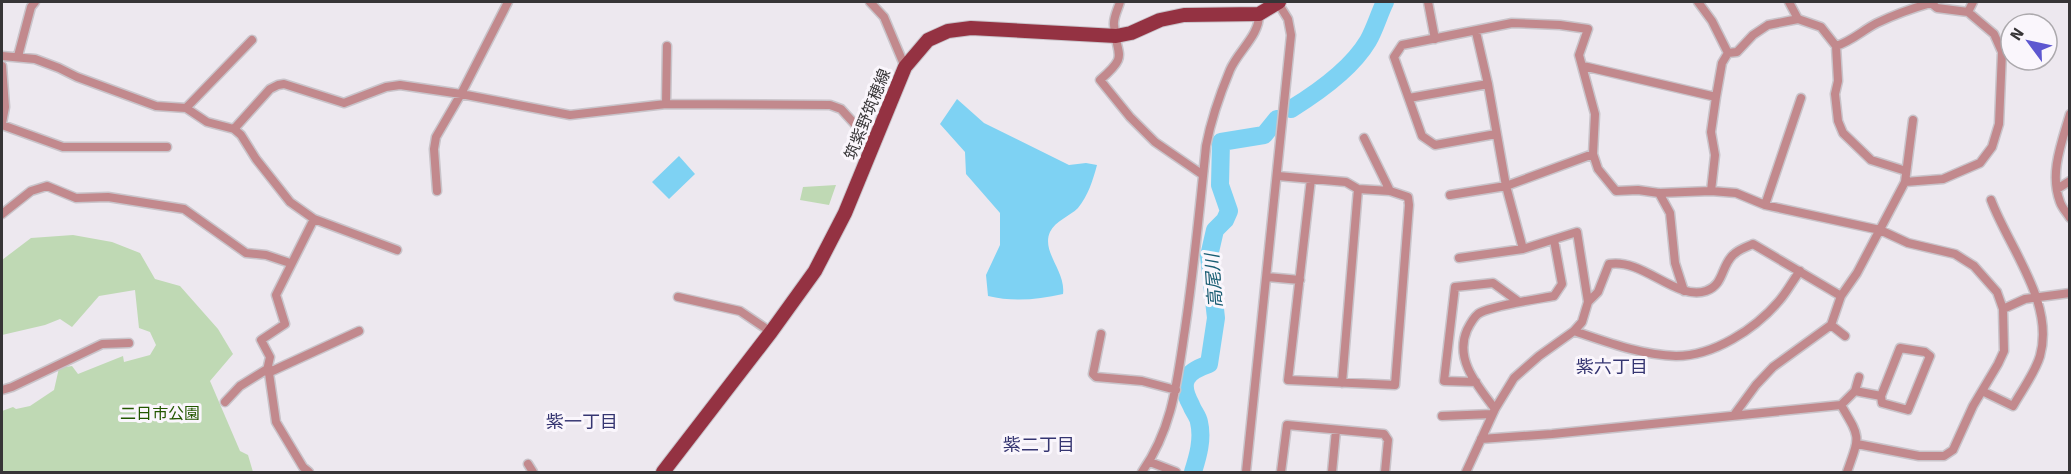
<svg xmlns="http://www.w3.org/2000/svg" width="2071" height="474" font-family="Signika,'Noto Sans JP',sans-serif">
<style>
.green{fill:#bfd9b4}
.water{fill:#7ed2f3}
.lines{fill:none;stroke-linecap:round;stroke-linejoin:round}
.river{stroke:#7ed2f3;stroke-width:18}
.street-casing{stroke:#c9c4ca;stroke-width:11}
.primary-casing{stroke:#c9c4ca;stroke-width:16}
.street{stroke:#c2898d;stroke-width:8}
.primary{stroke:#943242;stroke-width:14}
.labels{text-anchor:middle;stroke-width:6;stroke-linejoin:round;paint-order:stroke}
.street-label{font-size:16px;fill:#373537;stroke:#faf6fc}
.park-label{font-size:16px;fill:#235700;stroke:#faf6fc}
.water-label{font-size:18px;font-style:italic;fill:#185c72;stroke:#faf6fc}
.neighbourhood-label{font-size:18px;fill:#353571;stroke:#faf6fc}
</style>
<rect width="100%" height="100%" fill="#ede8ef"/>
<path class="green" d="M836,185L829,205L800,200L803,187Z
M73,235L112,242L140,253L155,279L180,286L218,329L233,354L210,381L240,451L248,455L253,472H2V411L13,407L16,409L30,406L54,390L59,368L72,366L78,374L123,356L124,362L150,355L156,345L150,332L139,328L135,290L99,296L72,327L60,319L45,325L2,335V260L31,238Z"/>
<path class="water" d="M957,99L984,123L1069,165L1086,163L1097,165C1093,180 1088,196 1078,208C1070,216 1055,221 1050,232C1041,252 1066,271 1063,294C1037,300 1013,302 988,296L986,275L1000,245V213L966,174L965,152L940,124Z
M679,156L695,174L669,199L652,182Z"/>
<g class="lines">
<path class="river" d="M1291,109C1317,93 1352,68 1368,41C1375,29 1379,14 1385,2
M1193,472C1198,456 1203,439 1199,422C1198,416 1193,411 1191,405C1178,381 1186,372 1209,364L1216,318L1209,256L1215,230L1225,220L1229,211L1220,185L1221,142L1264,135L1277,119"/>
<defs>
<path id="street" d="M870,2L884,17L905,67
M1120,2C1118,9 1113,18 1114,25C1116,57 1130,54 1100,80L1130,117L1155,142L1203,175
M1428,2L1435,39
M1698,2L1712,21L1728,53
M1789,2L1798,19
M1968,12L1973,2
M1476,32L1488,84L1506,186L1523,249
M1836,46C1852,41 1863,30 1877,23C1894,15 1913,8 1931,3L1937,8L1968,12L1994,34L2002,52L1999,124L1992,147L1980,163L1943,179L1905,182
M1728,53L1737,52L1753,35L1768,25L1798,19L1821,27L1836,46L1838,81L1835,94L1838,121L1843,133L1871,160L1906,171
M2,56L35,59L59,68L77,77L156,106L186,108L207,122L234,129L241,135L256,159L290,202L314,219L397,250
M18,56L31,7L35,2
M2,66L5,107L2,123
M1583,66L1716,97L1722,63L1728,53
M1409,98L1488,84
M666,104L667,46
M186,108L252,40
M2070,114C2062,142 2049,173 2060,202C2062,208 2067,213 2070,218
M2,125L63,147H167
M234,129L270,89L278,85L284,84L344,103L386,87L400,85L461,94L570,115L666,104L830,105L841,109L862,132L874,139
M1496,134L1435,145L1422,136L1394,57L1402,45L1512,23L1560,25L1588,29L1579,55L1595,114L1593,154L1598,169L1616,191L1638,190L1659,193L1711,191L1736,193L1765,205L1880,230L1908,243L1955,254L1974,266L1997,292L2003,309L2004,351L1998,364L1973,406L1953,450L1944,456H1919L1857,444
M1364,138L1390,191
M1278,176L1346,182L1358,189L1390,191L1408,197L1409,205L1395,385L1288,380L1311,179
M2057,189L2070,181
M437,191L434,149L436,137L461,94L508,2
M1711,191L1715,155L1711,132L1716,97
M1659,193L1670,213L1675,263L1684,291
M1450,195L1506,186L1593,154
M1765,205L1801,98
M2,214L31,191L47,186L76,198L108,197L184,209L246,253L266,255L290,263
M1459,258L1523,249L1577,232L1588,302L1582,322L1574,331L1539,356L1514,378L1495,409L1466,472
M1267,277L1300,280
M678,297L740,311L771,332
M1588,302L1598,292L1609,264C1643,258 1676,301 1706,291C1724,285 1721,266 1733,255C1739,249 1746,247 1753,244L1841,296
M2003,309L2025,299L2070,293
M1831,325L1845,336
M1574,331C1607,342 1641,355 1676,356C1714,356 1755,329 1779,301C1787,292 1793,280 1800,271
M1101,334L1093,374L1096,377L1142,381L1176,390
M270,372L359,331
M1476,382L1444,381L1455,287L1493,283L1519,302
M1342,383L1358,189
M2,390L12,387L102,344L129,343
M1855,391L1881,396L1882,403L1908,410L1930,356L1925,352L1900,348L1881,396
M1982,391L2013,406C2022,390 2035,373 2040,356C2055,303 2009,248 1991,200
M225,402L240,386L269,368
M1841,405C1861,439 1860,435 1847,472
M1495,409C1478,386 1454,360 1467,330C1470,324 1473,318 1478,314C1489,306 1538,299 1554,296L1562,284L1554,240
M1734,415L1756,385L1773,367L1831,325L1841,296L1857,273L1905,182L1913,120
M1442,416L1492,414
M1481,439L1552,434L1841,405L1855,391L1859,377
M1150,462L1176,472
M528,464L533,472
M309,472L303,467L276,422L268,366L270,357L261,340L285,324L276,295L314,219
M1142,472C1173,428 1177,381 1185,329C1194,268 1200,207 1206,146C1211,120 1220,94 1230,70C1238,51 1260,35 1259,14
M1246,472L1291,35L1288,19L1278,3
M1281,472L1287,425L1384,434L1388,440L1385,472
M1332,472L1336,430"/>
<path id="primary" d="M663,472L771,332L815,271L845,213L905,67L928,40L948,31L971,28L1116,36L1131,33L1160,20L1184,15L1259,14L1279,2"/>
</defs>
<use href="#street" class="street-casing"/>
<use href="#primary" class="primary-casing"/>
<use href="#street" class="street"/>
<use href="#primary" class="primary"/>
</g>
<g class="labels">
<g class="street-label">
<text transform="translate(867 114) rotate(-68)" y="6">筑紫野筑穂線</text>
</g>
<g class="park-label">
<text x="160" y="419">二日市公園</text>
</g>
<g class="water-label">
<text transform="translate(1214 281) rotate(-94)" y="6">高尾川</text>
</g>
<g class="neighbourhood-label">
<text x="1612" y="373">紫六丁目</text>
<text x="582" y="428">紫一丁目</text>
<text x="1039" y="451">紫二丁目</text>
</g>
</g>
<rect width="2071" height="474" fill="none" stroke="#373537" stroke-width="6"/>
<g transform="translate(2029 42) rotate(303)"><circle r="28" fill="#faf6fc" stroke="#aca9ad" stroke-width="1.5"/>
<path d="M0-4.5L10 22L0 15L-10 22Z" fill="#5d57d0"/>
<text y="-9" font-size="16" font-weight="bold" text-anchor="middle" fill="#373537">N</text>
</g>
</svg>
